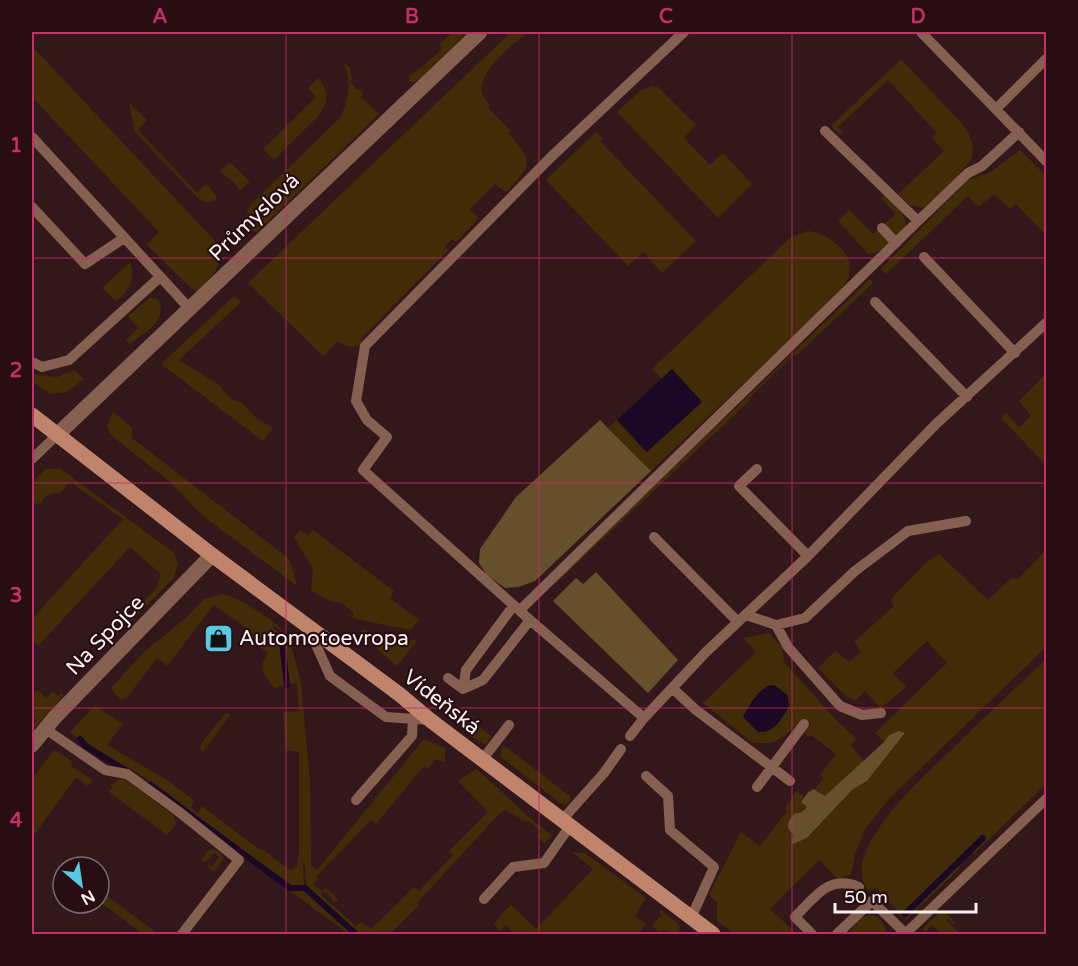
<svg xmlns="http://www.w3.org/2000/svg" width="1078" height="966" font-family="'Varela Round',sans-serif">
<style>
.green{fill:#422c08}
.forest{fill:#674f2c}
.water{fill:#1a0825}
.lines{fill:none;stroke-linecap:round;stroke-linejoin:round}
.stream{stroke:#1a0825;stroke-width:6}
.lane{stroke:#856051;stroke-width:10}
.street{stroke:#856051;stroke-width:15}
.secondary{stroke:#bf846b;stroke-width:15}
.grid{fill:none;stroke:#c82e6a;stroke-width:1.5;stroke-opacity:0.55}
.labels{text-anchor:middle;stroke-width:4.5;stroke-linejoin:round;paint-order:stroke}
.street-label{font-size:21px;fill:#fdf1f2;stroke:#280e12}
.poi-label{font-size:21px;fill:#fdf1f2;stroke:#280e12;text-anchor:start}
.neatline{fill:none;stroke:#c82e6a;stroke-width:2}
.grid-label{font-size:20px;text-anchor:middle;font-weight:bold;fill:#c82e6a}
</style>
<rect width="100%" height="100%" fill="#33181b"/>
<path class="green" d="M453,32H468L419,79L414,82H409V75L421,68L441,50L440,44Z
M511,32H528C514,44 477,72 482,93C483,97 487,102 490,106L488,108L511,131L509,134C535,162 531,166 506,192L495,184L470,209L479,218L456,242L452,239L445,246L448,250L360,340L363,344L360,346L351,347L337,342L323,356L248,283Z
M32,46L215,241C225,266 214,275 197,291L192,289L147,245L159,232L32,97Z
M901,59L964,126C970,134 976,149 971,159C968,166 961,168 959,175L924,208L910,205L898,194L944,151L932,138L937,133L888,80L838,127L843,133L840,135L831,126Z
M342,61L350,68L352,80L350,82L358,90L360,89L363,94L361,97L379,114L257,232C243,229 245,216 250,205L340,118C348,103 353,76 342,61Z
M318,78C338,101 318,117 301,133C292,142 283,151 274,160L263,149L316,97L308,88Z
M652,86L658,87L696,125L684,138L710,165L723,153L752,184L718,218L617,112L640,91Z
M129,103L147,120L138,130L197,193L206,184L217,196L215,201L205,202L199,199L135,132Z
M596,132L603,139L601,142L696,241L662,273L643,252L628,266L546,180Z
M1020,150L1046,176V235L1016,204L1010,209L994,194L978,207L968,196L886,274L881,269L968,180L989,173Z
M230,162L250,182L240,190L233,182L220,171Z
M886,194L902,210L906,226L883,249L869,255L838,221L849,210L873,234L894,216L895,213L881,198Z
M807,231C828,233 859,254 847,280C839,296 820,311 807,323C756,374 702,421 651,471L608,427L617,420L646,452L702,402L672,369L662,379L652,369L790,238Z
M130,262C136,278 129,292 116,301L102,288Z
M870,279L873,283L796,356L794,355L749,398L750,400L556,583L555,581Z
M234,296L241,302L179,360L219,385L230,398L242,403L256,418L273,428L263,441L161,364Z
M150,298H155L160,302C165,326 144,331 130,344L126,340L138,328L128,316Z
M74,370L84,379L66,392L50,394L32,381V374L57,377Z
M1046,374V465L1001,418L1006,413L1019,427L1031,416L1019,401Z
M113,412L132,427V438L288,558L291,564L297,586L203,516L169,481L116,439L109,433L107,426Z
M46,469H61L174,553L178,564L174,577L125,628L122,625L157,587L161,574L130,547L38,646L33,641L32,642V619L123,519L70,482L59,494L53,493L46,496L41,503L35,504L32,502V482Z
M300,530L308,536L313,530L394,591L390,598L419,620L411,630L355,619L352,617L354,613L342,603L330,601L311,591L313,568L294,538Z
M1046,550V647L889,799L865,829L855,854L852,871L850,875L838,879L819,860L770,909L797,934H735L717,921V902L709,895L741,832L760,846L787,811L785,808L796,791L804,796L801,802L807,807L787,829L793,835L791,845L808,838L853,789L867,781L905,734L884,742L875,733L947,663L927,641L893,673L906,687L881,708L865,691L855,701L845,695L818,668L835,651L849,662L861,652L854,642L894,606L891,599L928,561L939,554L988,600L1011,578L1018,579Z
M223,594C239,597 279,623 288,636L274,626L272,627L290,641L301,683L310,782L311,865L317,870L424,739L445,748V762L435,759L428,769L424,766L376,824L371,820L316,877L318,879L313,884L322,891L326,888L339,900L333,902L329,894L324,892L321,895L356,926L361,922L371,929L414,887L419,891L453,855L448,852L488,812L458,781L476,769C502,790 524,816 552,835L544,843L537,837L541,831L528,821L526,822L505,810L499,814L417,903L419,905L390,934H343L345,931L290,891H306L305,863H303L304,887H292L236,847L165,791L133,770L89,746L84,740L79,739L70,732L95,706L123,724L107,745L167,780L194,800L191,808L198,813L202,806L260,850L262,849L290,870L297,866L299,854V752L286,750L283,712L299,711L297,683L274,688C264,674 257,668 268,653L245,636L249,630L214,605L167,666L157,658L126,699L124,697L121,700L112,690L111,688L145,651L187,617L204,599Z
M362,630L417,641L397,666L360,634Z
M769,633L782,647L784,662L838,722L856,738L851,746L864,761L825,797L814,790L824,778L820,775L836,754L814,737L810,735L809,737L804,733L811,723L803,718L785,736L772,743H753L703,703L756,652L743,638Z
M1046,659V784L974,854L972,850H967L955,862L960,868L906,920L876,888L868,890C856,875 863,855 872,839C891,806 920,780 947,754C980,722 1013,690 1046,659Z
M38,690L46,698L53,691L58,696L61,693L64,695L32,731V726L37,720L32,717V693Z
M461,712L492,737L486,744C473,740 457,727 461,712Z
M228,713L230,715L203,752L200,749L201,744L225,714Z
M505,746L572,798L567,804L560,803L501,757V750Z
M54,750L71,760L72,767L93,780L88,786L76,777L32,838V779Z
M121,779H124L173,814L176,824L167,835L109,792L113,787L110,785Z
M213,849L220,853L224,858L214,872L207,867L209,865L212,867L219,857L214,853L205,863L201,860L208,851Z
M572,852L585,853L646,898L635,916L646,924L638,934L636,932L633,934H515L506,925L500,931L494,925L503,912L511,905L536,929L593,869Z
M99,890L158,934H143L99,901Z
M943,909L955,923L954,925L948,919L946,920L960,934H942L932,925L924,933V927Z
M661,910L676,922L680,927L678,934H668V930L659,932L652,926L661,915L659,912Z
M869,915C880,915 885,924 887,934H847L862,918Z"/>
<path class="forest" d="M600,420L651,471L535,581L518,587L505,588L487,575L479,563L480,549L516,497Z
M596,572L678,660L648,693L553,601L576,578L583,584Z
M899,731L905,733L867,781L853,789L807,838L791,845L793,835C785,826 787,823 794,814L802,812L807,807L801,802L809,791L810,792L813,789L825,796L884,742L889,735Z"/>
<path class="water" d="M672,369L702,402L647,452L617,420Z
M770,685L776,686L788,696L789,707C780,720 775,733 758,732L743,717C749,705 757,691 770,685Z"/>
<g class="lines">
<path class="stream" d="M281,635L287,685
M80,739L86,746L126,771
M150,785L290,888H305L356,934
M905,914L983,838"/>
<path class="lane" d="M921,32L1046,161
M997,108L1046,59
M825,131L918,221
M32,137L189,308
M32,207L85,264L124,238
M882,228L896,243
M924,257L1015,353
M875,302L967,397
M32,362L42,367L69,360L160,277
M32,459L58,434
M757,469L739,486L808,556
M654,537L738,622
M520,610L918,221L968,173L982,166L1019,132
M746,615L776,625L805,618L855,571L908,531L966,521
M530,620L644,718
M776,625L788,647L840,706L862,715L881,713
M309,629L330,676L386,717L430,720
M448,678L463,689
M672,688L696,710L790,781
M463,689L483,680L530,620L363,470L387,437L367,420L356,401L365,346L550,158L684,32
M463,689L466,670L514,605
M44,728L105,770L127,774L178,811L239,860L182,934
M630,736L644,718L706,652L808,556L936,424L1046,323
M482,760L509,725
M646,776L668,796L670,830L714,867L691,918
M757,787L804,724
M356,800L412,736L413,718
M562,820L604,773L621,749
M484,899L513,867L544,863L570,826
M812,934L795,917C815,897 829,874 859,887
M837,934L872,901L906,934
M905,934L1046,799"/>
<path class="street" d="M58,434L480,32
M32,745L55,717L212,555"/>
<path class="secondary" d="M32,415L212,555L399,694L430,720L713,934"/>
</g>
<path class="grid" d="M286,32V934M539,32V934M792,32V934M32,258H1046M32,483H1046M32,708H1046"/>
<defs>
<symbol id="shop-square" viewBox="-11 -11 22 22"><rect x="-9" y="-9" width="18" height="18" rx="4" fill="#59c8e4" stroke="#280e12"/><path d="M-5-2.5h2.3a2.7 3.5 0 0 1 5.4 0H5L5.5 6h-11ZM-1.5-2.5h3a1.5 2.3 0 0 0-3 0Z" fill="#111"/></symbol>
</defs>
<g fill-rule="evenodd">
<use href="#shop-square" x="202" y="622" width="33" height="33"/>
</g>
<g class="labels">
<g class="street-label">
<text transform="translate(254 217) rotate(-44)" y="7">Průmyslová</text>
<text transform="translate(105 635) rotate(-46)" y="7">Na Spojce</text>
<text transform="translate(442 702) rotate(38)" y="7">Vídeňská</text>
</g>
<g class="poi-label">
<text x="239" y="645">Automotoevropa</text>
</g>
</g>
<rect width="1078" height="966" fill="none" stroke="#280e12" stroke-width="66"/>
<g transform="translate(81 885) rotate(151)"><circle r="28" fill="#280e12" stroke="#7d696c" stroke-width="1.5"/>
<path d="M0-4.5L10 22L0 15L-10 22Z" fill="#59c8e4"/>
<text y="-9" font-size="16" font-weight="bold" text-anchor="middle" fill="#fdf1f2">N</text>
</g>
<path d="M835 903v9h141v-9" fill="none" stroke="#fdf1f2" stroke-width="3"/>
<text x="844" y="903" font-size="18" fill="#fdf1f2" stroke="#280e12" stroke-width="4.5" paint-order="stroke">50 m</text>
<rect x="33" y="33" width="1012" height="900" class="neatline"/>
<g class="grid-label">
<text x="160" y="23">A</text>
<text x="412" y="23">B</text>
<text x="666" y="23">C</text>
<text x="918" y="23">D</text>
<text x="16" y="152">1</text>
<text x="16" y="377">2</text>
<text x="16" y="602">3</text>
<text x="16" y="827">4</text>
</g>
</svg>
